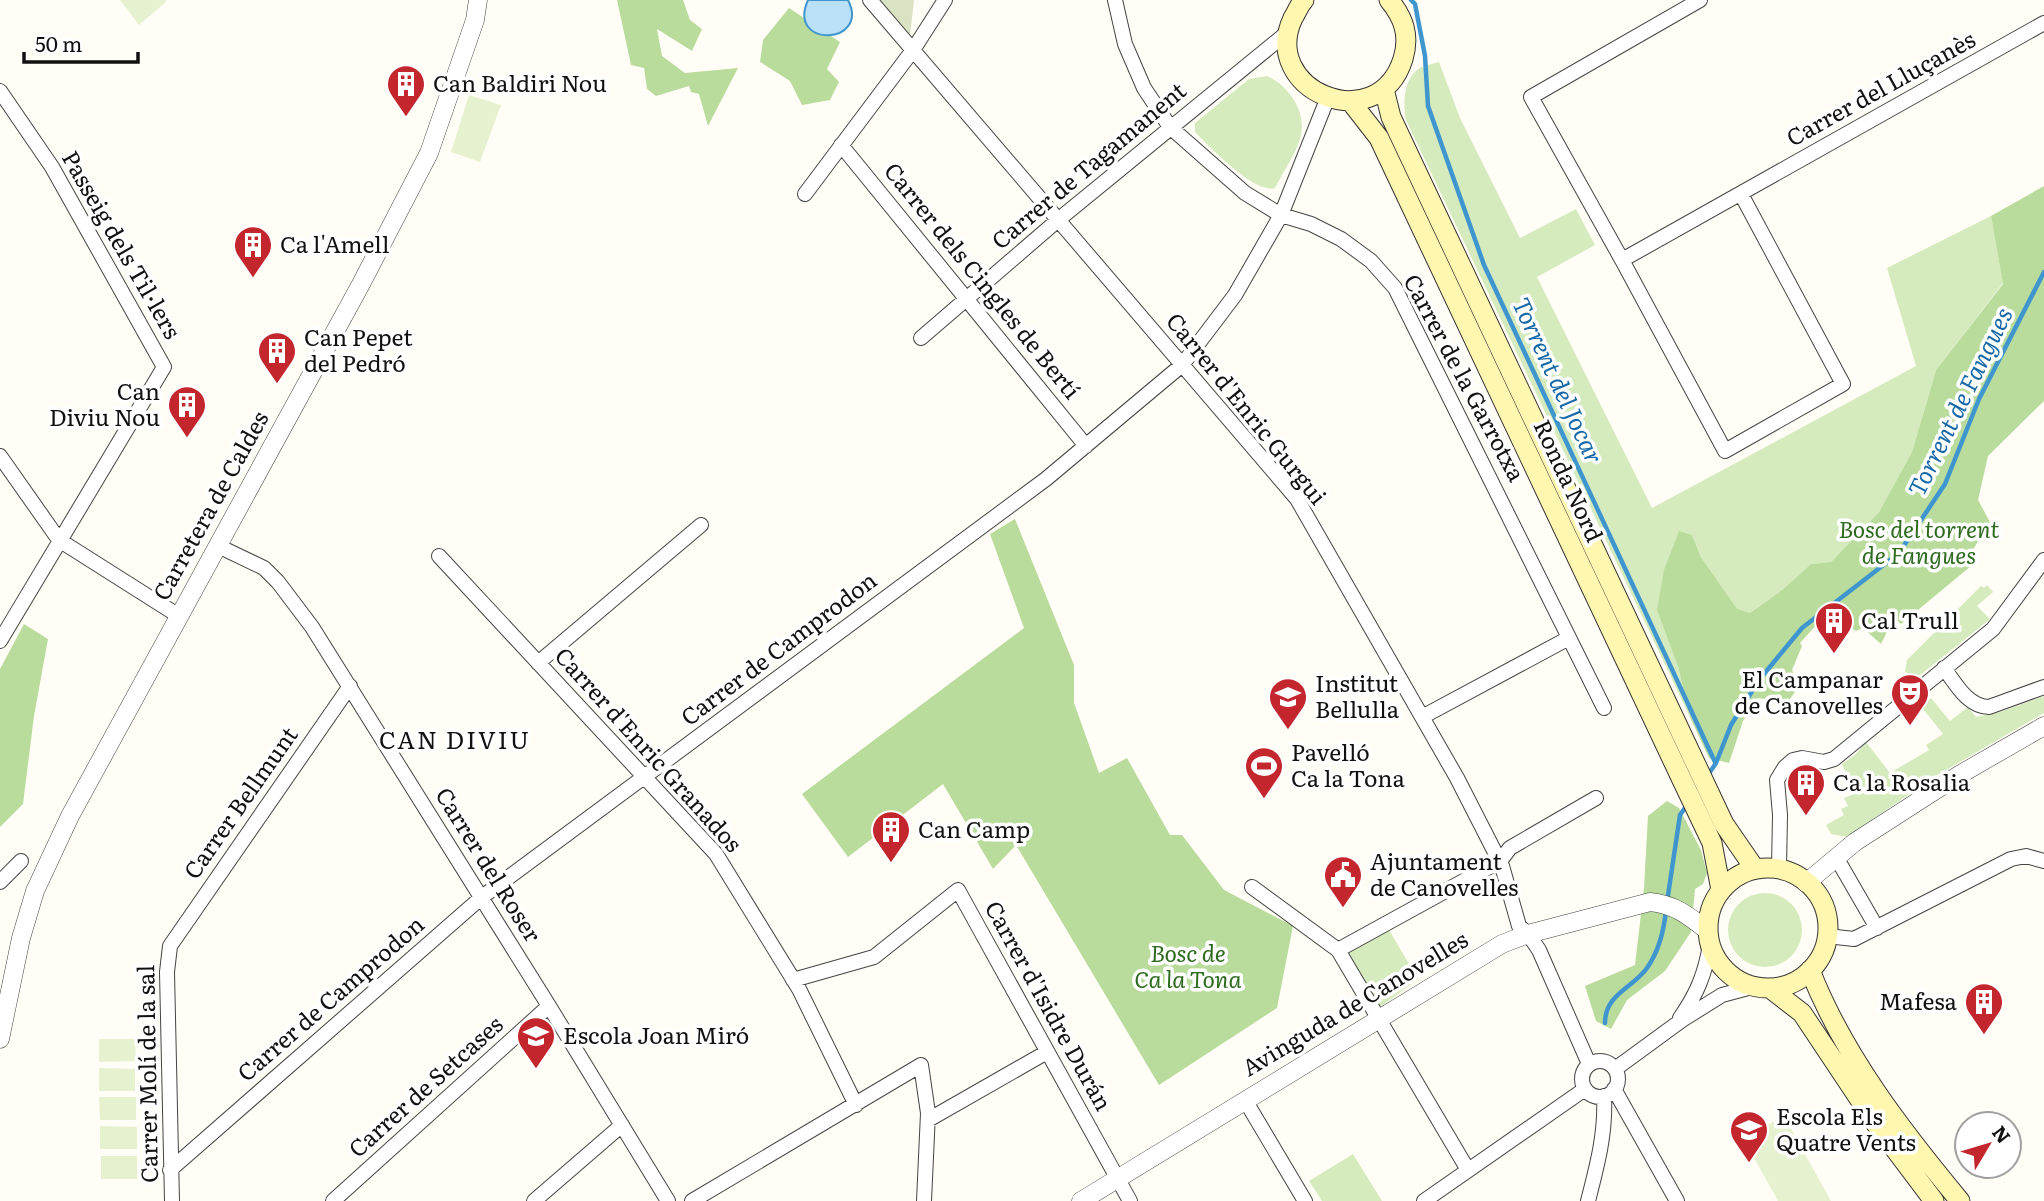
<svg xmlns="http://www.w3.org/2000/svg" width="2044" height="1201" font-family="Literata,serif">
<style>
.green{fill:#d5ebbd}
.forest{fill:#b9dc9c}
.cemetery{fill:#d9e3c4}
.pitch{fill:#e6f2cf}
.water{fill:#b9e0f7;stroke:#3f96cf;stroke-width:2}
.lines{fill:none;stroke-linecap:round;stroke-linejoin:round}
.stream{stroke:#3f96cf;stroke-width:4.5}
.minor-casing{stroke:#444;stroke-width:16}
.tertiary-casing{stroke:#444;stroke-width:19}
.secondary-casing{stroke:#333;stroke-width:21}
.minor{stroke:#fff;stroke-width:14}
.tertiary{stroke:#fff;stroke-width:18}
.secondary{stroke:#fff6b0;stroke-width:19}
.labels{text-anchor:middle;stroke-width:7;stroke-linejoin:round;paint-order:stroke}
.poi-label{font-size:23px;fill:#111;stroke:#fff;text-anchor:start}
.street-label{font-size:23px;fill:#111;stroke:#fff}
.park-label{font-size:23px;font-style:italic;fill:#2f6b1f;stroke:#fff}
.water-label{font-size:24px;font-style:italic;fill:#1768a6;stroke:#fff}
.neighbourhood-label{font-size:24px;letter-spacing:2px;fill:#111;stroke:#fff}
</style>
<rect width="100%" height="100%" fill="#fffdf5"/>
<path class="green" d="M1439,62L1460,118L1520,238L1576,209L1595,245L1537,277L1652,508L1916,366L1887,268L1991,216L2003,283L1936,370L1912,452L1879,512L1831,562L1811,564L1782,590L1750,613L1737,610L1701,557L1692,535L1679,532L1672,551L1678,666L1689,715L1406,120C1403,105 1403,82 1417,70C1421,66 1433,64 1439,62Z
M1267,76C1289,86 1308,112 1300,139C1295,155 1283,172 1275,188C1254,194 1210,147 1195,132V123L1249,79Z
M1987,585L1993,592L1977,606L1990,619L1914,680L1905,671L1907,660L1981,586L1984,588Z
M2044,696V713L1934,777L1847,837L1831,834L1826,825L1844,815L1841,809L1848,806L1844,798L1854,794L1842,764L1855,755L1866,742L1890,773L1929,750L1926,745L1943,734L1920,705L1931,698L1950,721L1968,707L1976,717L2000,712Z
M1728 930a37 37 0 1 1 74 0a37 37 0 1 1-74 0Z
M1389,930L1418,979L1379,1008L1344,953Z
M1353,1154L1382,1201H1322L1309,1181Z"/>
<path class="forest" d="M617,0H683L690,20L702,29L692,51L657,29L662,56L685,73L738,68L708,126L699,94L691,92L689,86L656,96L647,89L644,68L631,65Z
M789,8L840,42L827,69L839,82L830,100L802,105L790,81L760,62L763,40Z
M2044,186V401L1988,456L1978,500L1990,522L1968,558L1971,566L1901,624L1894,618L1881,644L1863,628L1856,631L1830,614L1818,623L1800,643L1802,646L1792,670L1799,686L1788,702L1758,698L1743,721L1729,763L1709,758L1689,715L1678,666L1657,610L1664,570L1679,531L1692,535L1701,557L1737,609L1750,613L1782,590L1811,564L1831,562L1879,512L1912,452L1936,370L2003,284L1991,216Z
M1015,519L1074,665V703L1099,773L1127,758L1170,835H1182L1224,890L1293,926L1277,1008L1159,1085L1016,845L993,869L943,784L848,857L802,794L1024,628L990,534Z
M24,624L48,639L34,716L23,804L0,827V669Z
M1667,801L1679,808L1701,850L1707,873L1703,884L1695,889L1691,932L1665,971L1627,1000L1611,1029L1596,1021L1585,986L1635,965L1644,888L1648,816Z"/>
<path class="cemetery" d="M879,0H914L910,36Z"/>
<path class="pitch" d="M120,0H165L166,2L139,25Z
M469,95L501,105L480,162L451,152Z
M99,1039H135L136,1061L99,1062Z
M99,1068L135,1069V1091H99Z
M99,1097H136V1120H100Z
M1784,1116L1831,1201H1778L1743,1138Z
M100,1126L137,1127V1149H100Z
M101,1156H137V1179H101Z"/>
<path class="water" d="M808,0H848C871,45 786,49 808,0Z"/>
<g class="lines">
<path class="stream" d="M1411,0L1415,4L1425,56L1428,106L1484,265L1715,762
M1708,775L1716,763L1731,725L1759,680L1802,628L1899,553L1945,484L1979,399L2044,272
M1667,902L1680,815L1687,805
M1605,1023C1605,994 1633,988 1647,968C1659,951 1664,930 1666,910"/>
<defs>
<path id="minor" d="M870,0L1297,499L1457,778L1502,866L1519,926L1528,934L1539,950L1589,1064
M1115,0L1125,44L1144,88L1170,127L1245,193L1281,215L1311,224L1341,239L1371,261L1395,288L1604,708
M0,91L52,167L164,367L0,641
M841,145L1086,446
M805,194L913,50L945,0
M1741,194L1843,384L1725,451L1622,260L2044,23
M1622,260L1531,97L1700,0
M921,338L1058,220L1288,32
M0,456L59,540L179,616
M218,546L264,568L278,582L312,627L549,1006L668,1201
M439,556L716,854L799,989L856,1105
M538,663L701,525
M1944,668C1956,684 1967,706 1989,707L2044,687
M1422,717L1569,638
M1836,857L1877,928
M1779,868L1780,815L1777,780L1785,767L1793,760L1802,758L1824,762L1834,759L1993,629L2044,560
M0,882L21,861
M1252,887L1338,950L1468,1170
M1827,936L1854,939L2011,859L2026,856L2044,861
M1338,950L1500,861L1510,848L1596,798
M793,980L874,957L958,890L1130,1201
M1680,1018C1697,994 1705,974 1710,945
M1582 1079a18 18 0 1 1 36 0a18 18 0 1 1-36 0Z
M1615,1069L1682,1020L1722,995L1752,987
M1614,1089L1677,1201
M1245,1100L1305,1201
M928,1120L1047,1052
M170,1170L482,897L1046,479L1182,365L1235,295L1281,215L1328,97
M172,1201L167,972L170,946L350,686
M333,1201L549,1006
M534,1201L622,1125
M692,1201L921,1065L928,1113L924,1201
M1424,1201L1585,1089
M1588,1201C1597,1166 1606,1133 1604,1096"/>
<path id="tertiary" d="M1806,883L1855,842L1959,775L2044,726
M0,1039L21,938L35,891L70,816L361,284L429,153L475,20L478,0
M1081,1201L1502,944L1528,934L1650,902C1674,904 1689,916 1708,931"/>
<path id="secondary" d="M1304,0C1299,5 1297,12 1293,18C1259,90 1377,140 1403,59C1410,36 1404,18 1389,0
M1384,89L1391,117L1724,824L1755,869
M1351,102L1379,138L1682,780L1712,843L1721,890
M1708 928a60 60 0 1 1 120 0a60 60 0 1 1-120 0Z
M1810,970C1843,1055 1902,1131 1960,1201
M1771,989L1802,1013L1876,1124L1934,1201"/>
</defs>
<use href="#minor" class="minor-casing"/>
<use href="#tertiary" class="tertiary-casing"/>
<use href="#secondary" class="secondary-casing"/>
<use href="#minor" class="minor"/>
<use href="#tertiary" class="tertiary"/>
<use href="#secondary" class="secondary"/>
</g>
<defs>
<symbol id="building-pin" viewBox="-11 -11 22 30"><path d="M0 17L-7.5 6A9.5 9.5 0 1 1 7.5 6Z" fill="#c4262e" stroke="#fff"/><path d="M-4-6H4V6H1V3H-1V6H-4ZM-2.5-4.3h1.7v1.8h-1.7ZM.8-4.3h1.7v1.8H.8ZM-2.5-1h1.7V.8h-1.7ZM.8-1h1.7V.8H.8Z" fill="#fff"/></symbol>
<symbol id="theatre-pin" viewBox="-11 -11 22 30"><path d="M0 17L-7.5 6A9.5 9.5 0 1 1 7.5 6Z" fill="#c4262e" stroke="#fff"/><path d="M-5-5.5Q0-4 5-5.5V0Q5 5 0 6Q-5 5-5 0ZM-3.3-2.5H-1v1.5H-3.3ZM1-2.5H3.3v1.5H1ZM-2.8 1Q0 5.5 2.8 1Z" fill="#fff"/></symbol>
<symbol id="school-pin" viewBox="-11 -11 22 30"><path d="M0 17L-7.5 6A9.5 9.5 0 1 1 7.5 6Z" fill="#c4262e" stroke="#fff"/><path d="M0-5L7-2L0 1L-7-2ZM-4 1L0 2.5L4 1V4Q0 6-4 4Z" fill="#fff"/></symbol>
<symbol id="stadium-pin" viewBox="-11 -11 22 30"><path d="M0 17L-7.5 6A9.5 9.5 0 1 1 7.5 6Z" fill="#c4262e" stroke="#fff"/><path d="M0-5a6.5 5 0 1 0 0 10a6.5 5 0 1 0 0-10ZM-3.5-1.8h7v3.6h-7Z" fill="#fff"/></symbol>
<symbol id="civic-pin" viewBox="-11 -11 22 30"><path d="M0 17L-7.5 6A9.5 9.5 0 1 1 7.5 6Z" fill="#c4262e" stroke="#fff"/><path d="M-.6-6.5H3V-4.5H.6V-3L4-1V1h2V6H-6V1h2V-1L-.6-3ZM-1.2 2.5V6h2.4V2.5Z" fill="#fff"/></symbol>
</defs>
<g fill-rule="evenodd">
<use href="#building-pin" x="384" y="62" width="44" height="60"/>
<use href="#building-pin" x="231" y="223" width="44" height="60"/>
<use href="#building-pin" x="255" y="329" width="44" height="60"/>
<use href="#building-pin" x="165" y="383" width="44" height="60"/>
<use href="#building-pin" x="1812" y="599" width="44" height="60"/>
<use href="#theatre-pin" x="1888" y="671" width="44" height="60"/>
<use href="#school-pin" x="1266" y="675" width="44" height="60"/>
<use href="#stadium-pin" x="1242" y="744" width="44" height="60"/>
<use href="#building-pin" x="1784" y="761" width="44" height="60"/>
<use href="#building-pin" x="869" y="808" width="44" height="60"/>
<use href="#civic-pin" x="1321" y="853" width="44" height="60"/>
<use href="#building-pin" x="1962" y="980" width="44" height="60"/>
<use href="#school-pin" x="514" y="1014" width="44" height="60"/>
<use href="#school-pin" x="1727" y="1108" width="44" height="60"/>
</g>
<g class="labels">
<g class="poi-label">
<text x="433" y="92">Can Baldiri Nou</text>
<text x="280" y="253">Ca l'Amell</text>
<text x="304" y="346">Can Pepet<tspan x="304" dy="26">del Pedró</tspan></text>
<text x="160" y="400" text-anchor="end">Can<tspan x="160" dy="26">Diviu Nou</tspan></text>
<text x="1861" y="629">Cal Trull</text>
<text x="1883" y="688" text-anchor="end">El Campanar<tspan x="1883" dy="26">de Canovelles</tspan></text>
<text x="1315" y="692">Institut<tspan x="1315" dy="26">Bellulla</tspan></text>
<text x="1291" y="761">Pavelló<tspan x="1291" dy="26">Ca la Tona</tspan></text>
<text x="1833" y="791">Ca la Rosalia</text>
<text x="918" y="838">Can Camp</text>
<text x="1370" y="870">Ajuntament<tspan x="1370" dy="26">de Canovelles</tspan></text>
<text x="1957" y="1010" text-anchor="end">Mafesa</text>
<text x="563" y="1044">Escola Joan Miró</text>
<text x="1776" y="1125">Escola Els<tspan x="1776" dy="26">Quatre Vents</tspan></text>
</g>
<g class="street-label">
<text transform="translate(1881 89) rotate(-29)" y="8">Carrer del Lluçanès</text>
<text transform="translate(1089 166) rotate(-40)" y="8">Carrer de Tagamanent</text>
<text transform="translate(121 245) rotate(60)" y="8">Passeig dels Til·lers</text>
<text transform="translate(982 281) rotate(51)" y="8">Carrer dels Cingles de Bertí</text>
<text transform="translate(1464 378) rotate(62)" y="8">Carrer de la Garrotxa</text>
<text transform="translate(1246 409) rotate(51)" y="8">Carrer d'Enric Gurgui</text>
<text transform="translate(1568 481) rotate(65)" y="8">Ronda Nord</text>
<text transform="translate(211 506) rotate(-61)" y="8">Carretera de Caldes</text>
<text transform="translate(779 649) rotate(-37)" y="8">Carrer de Camprodon</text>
<text transform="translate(648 750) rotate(48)" y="8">Carrer d'Enric Granados</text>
<text transform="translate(241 803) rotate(-55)" y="8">Carrer Bellmunt</text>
<text transform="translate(488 865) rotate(58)" y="8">Carrer del Roser</text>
<text transform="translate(331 999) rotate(-41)" y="8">Carrer de Camprodon</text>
<text transform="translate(1355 1004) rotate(-31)" y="8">Avinguda de Canovelles</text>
<text transform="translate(1048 1006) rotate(61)" y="8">Carrer d'Isidre Durán</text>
<text transform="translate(148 1074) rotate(-91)" y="8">Carrer Molí de la sal</text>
<text transform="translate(426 1087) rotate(-42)" y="8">Carrer de Setcases</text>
</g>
<g class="park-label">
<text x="1919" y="538">Bosc del torrent<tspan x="1919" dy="26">de Fangues</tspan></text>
<text x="1188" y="962">Bosc de<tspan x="1188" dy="26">Ca la Tona</tspan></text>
</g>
<g class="water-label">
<text transform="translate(1557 381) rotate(65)" y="8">Torrent del Jocar</text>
<text transform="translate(1961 402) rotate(-64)" y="8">Torrent de Fangues</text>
</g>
<g class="neighbourhood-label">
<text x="455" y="749">CAN DIVIU</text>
</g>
</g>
<g transform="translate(1988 1145) rotate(52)"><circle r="33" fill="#ffffff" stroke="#a0a0a0" stroke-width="2"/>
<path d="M0-5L12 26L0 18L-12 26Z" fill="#c4262e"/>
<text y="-10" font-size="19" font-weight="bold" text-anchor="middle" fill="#111111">N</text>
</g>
<path d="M24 52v10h114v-10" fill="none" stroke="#111111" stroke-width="3.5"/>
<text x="35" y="52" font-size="21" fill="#111111" stroke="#ffffff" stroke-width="5" paint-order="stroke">50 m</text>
</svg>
